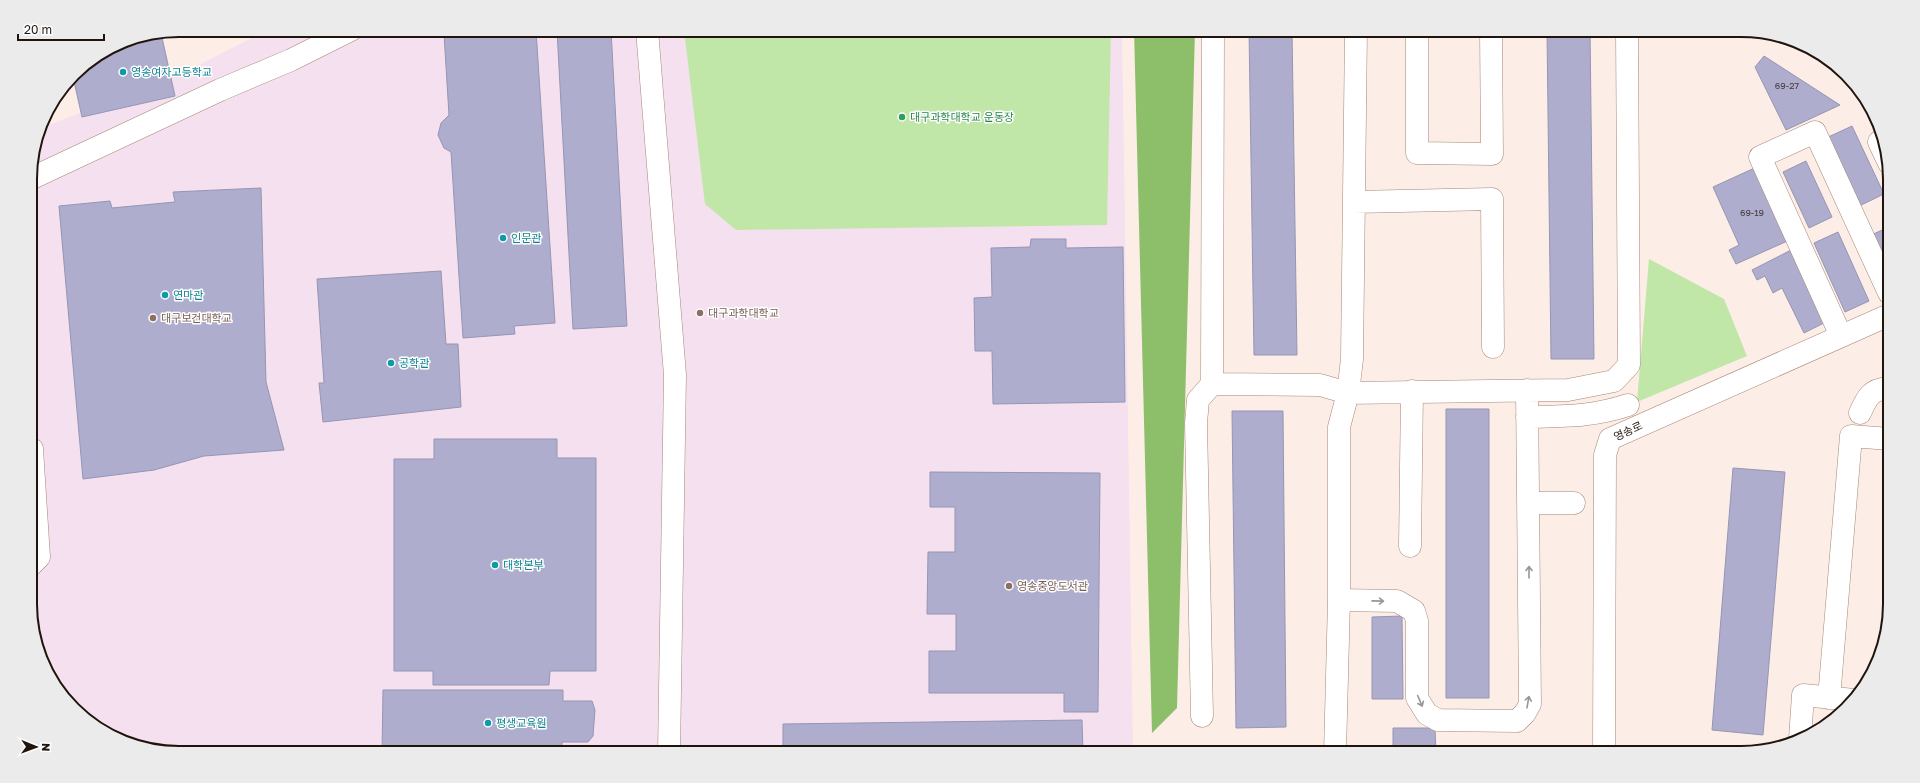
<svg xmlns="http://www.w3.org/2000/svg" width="1920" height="783" font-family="'Golos Text','Noto Sans KR',sans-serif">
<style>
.education{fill:#f5e0ef}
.green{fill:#c0e6a8}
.forest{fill:#8dbf6a}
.building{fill:#aeadce;stroke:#9695b4}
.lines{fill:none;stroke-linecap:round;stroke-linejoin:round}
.minor-casing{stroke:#a68675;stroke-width:23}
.minor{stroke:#fff;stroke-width:22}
.oneway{stroke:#9b9592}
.culture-dot{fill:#0f9aa8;stroke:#fefefe;stroke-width:1.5}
.leisure-dot{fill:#2e9e5b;stroke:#fefefe;stroke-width:1.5}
.education-dot{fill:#8d6e63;stroke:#fefefe;stroke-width:1.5}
.labels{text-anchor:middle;stroke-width:3;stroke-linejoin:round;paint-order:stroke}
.number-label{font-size:9px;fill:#443a3d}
.culture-label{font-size:11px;fill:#0d838f;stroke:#fefefe;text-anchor:start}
.leisure-label{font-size:11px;fill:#27864d;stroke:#fefefe;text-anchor:start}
.education-label{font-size:11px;fill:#785e54;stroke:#fefefe;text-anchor:start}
.street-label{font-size:11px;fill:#20140d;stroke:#fefefe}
.rim{fill:none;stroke:#20140d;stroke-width:2}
</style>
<rect width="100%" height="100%" fill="#fceee6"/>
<path class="education" d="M267,30H1122L1133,753H179L131,745L96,728L67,702L45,670L33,633L30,169L41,128L181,74Z"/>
<path class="green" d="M684,30H1111L1107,225L736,230L705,204Z
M1649,259L1724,299L1747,356L1637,402Z"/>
<path class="forest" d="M1134,30H1195L1177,708L1152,733Z"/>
<path class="building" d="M504,30H536L555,323L514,326L515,334L463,338L451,152L444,148L438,135L441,123L449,115L444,34Z
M557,30H611L627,326L573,329Z
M1249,30H1292L1297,355H1254Z
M1547,30H1590L1594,359H1551Z
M161,33L175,96L82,117L73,77L81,67L122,41Z
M1764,56L1840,105L1786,130L1755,67Z
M1852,126L1884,194L1857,207L1824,139Z
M1806,161L1832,217L1809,228L1783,172Z
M1759,166L1792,239L1736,264L1729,250L1739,245L1713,187Z
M261,188L266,382L284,450L204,456L154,470L83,479L59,206L110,201L112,208L175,202L173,192Z
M1889,227V279L1869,236Z
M1838,232L1869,301L1845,312L1814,243Z
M1031,239H1066V248L1123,247L1125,402L993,404L992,351H975L974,298L992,297L991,248L1030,247Z
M1793,249L1828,321L1804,333L1782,288L1773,293L1765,276L1757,280L1752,270Z
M441,271L446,344H458L461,407L323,422L319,383H324L317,279Z
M1446,409H1489V698H1446Z
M1232,411H1283L1286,727L1236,728Z
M434,439H557V458H596V671H550L549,685H433V671H394V459H434Z
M1733,468L1785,472L1763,735L1712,730Z
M930,472L1100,473L1098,712H1064V693H929V651H956V614H927L928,552H955V507H930Z
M1402,616L1403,699H1372V617Z
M383,690H563V701H592L595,710L593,736L588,742H562V753H382Z
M1082,720L1083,753H783V724Z
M1393,728H1435L1436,753H1393Z
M1167,747H1314V753H1167Z"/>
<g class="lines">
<defs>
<path id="minor" d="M647,30L675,375L669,753
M1417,30V153L1492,154L1491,30
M1879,142L1889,163
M30,179L220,90L291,60L351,30
M1354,202L1492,199L1493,347
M1841,336L1760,157L1815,132L1889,293
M1212,384L1320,385L1348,393L1568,390L1614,381L1629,365L1627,30
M1860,413C1867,397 1871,389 1889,388
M1527,417C1565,416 1591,417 1628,405
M32,449L39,557L32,564
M1528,503H1574
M1410,546L1412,391
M1339,600L1397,601L1414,611L1417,621V698L1427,714L1438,720L1517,721L1525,713L1530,704L1527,390
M1829,698L1851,436L1890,439
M1202,716L1196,423L1198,400L1212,384L1213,30
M1800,739L1803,695L1854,700
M1335,753L1339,600V427L1348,393L1352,359L1356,30
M1604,753L1605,455L1610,439L1889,315"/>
</defs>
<use href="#minor" class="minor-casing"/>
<use href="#minor" class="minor"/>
</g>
<defs><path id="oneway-shaft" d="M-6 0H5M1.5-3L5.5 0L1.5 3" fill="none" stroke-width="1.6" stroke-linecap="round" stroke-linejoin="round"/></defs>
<g class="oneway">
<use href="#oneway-shaft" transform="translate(1529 572) rotate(-90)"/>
<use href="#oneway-shaft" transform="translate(1378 601) rotate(1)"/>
<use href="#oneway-shaft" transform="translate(1420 701) rotate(67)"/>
<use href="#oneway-shaft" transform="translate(1528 702) rotate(-80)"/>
</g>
<g class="culture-dot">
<circle cx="123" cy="72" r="4"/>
<circle cx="503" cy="238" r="4"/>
<circle cx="165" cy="295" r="4"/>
<circle cx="391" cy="363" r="4"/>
<circle cx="495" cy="565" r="4"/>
<circle cx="488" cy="723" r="4"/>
</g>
<circle class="leisure-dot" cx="902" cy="117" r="4"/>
<g class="education-dot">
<circle cx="700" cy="313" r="4"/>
<circle cx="153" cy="318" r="4"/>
<circle cx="1009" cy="586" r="4"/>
</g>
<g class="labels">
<g class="number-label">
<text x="1787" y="89">69-27</text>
<text x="1752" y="216">69-19</text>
</g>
<g class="culture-label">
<text x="131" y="76">영송여자고등학교</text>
<text x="511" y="242">인문관</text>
<text x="173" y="299">연마관</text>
<text x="399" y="367">공학관</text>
<text x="503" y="569">대학본부</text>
<text x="496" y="727">평생교육원</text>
</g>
<g class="leisure-label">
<text x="910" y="121">대구과학대학교 운동장</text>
</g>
<g class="education-label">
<text x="708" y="317">대구과학대학교</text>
<text x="161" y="322">대구보건대학교</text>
<text x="1017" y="590">영송중앙도서관</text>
</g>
<g class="street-label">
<text transform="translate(1628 431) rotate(-25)" y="4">영송로</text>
</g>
</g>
<path d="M0 0H1920V783H0ZM179 37H1741A142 142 0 0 1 1883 179V604A142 142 0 0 1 1741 746H179A142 142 0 0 1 37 604V179A142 142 0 0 1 179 37Z" fill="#ecebeb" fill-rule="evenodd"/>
<path class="rim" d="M179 37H1741A142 142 0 0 1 1883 179V604A142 142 0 0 1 1741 746H179A142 142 0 0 1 37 604V179A142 142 0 0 1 179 37Z"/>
<g transform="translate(36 747) rotate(91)" stroke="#fefefe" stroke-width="3" paint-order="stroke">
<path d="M0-3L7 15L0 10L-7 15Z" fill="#20140d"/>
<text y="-6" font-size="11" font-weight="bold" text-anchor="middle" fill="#20140d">N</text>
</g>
<path d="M18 34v6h86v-6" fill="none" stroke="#20140d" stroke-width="2"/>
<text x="24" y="34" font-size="12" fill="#20140d" stroke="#fefefe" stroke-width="3" paint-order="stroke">20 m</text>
</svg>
